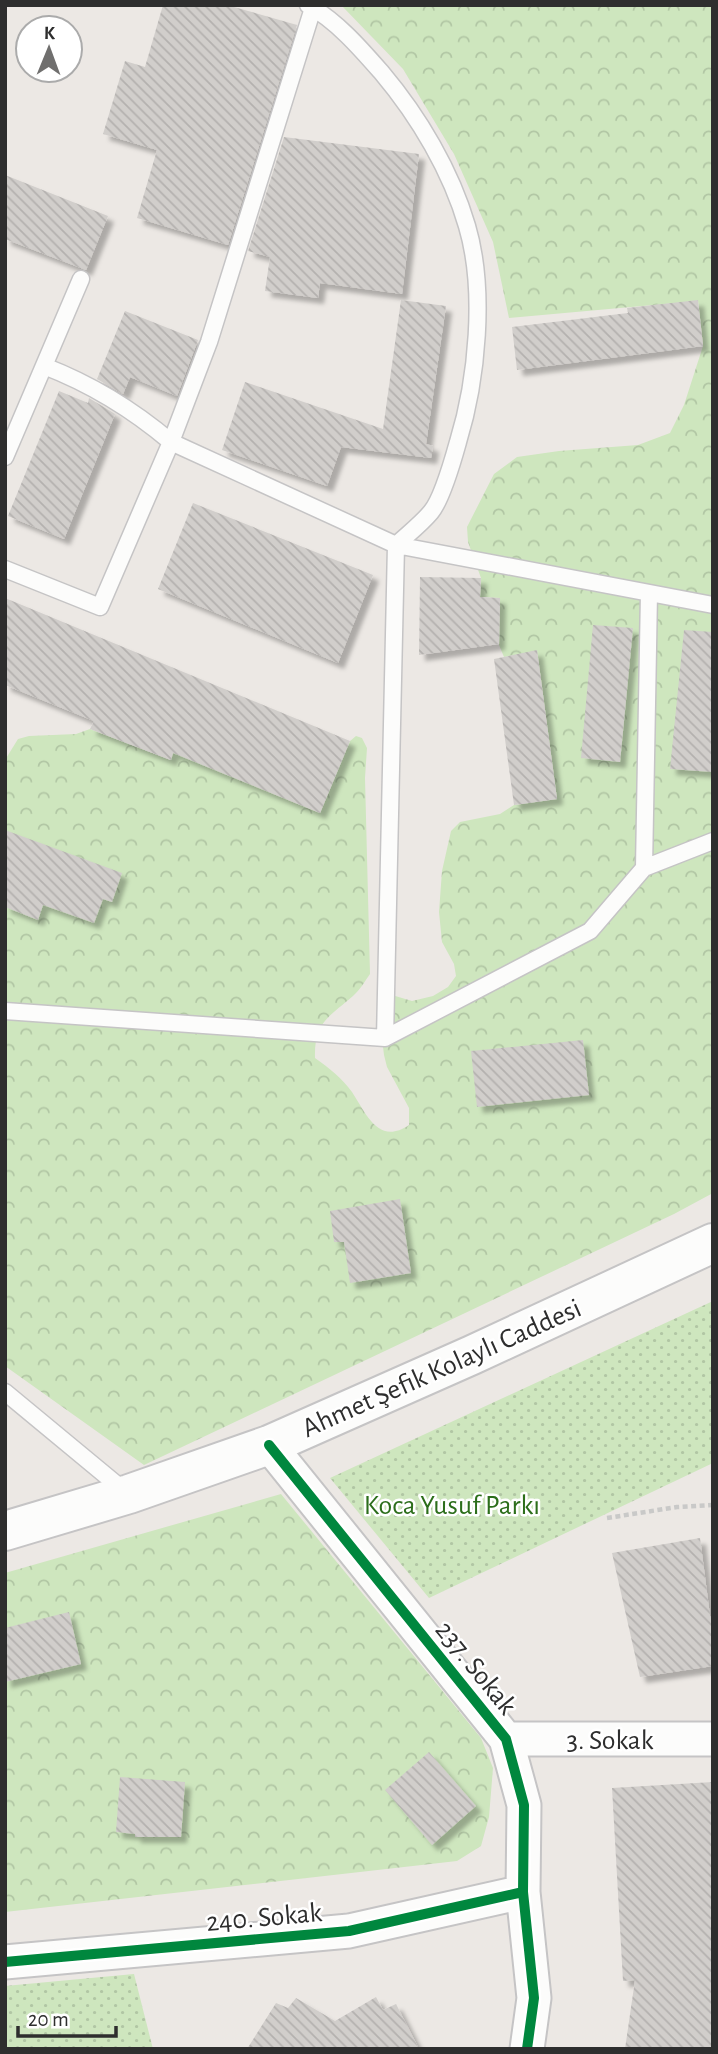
<svg xmlns="http://www.w3.org/2000/svg" width="718" height="2054" font-family="'Alegreya Sans',sans-serif">
<style>
.forest{fill:url(#forest-crowns)}
.park{fill:url(#park-dots)}
.building{fill:url(#building-back-hatch);filter:url(#shadow)}
.lines{fill:none;stroke-linecap:round;stroke-linejoin:round}
.service-casing{stroke:#c5c4c5;stroke-width:19}
.minor-casing{stroke:#c5c4c5;stroke-width:37}
.secondary-casing{stroke:#c5c4c5;stroke-width:42}
.path{stroke:#c9c9c8;stroke-width:4.5;stroke-dasharray:5 3.5;stroke-linecap:butt}
.service{stroke:#fcfcfb;stroke-width:16}
.minor{stroke:#fcfcfb;stroke-width:33}
.secondary{stroke:#fcfcfb;stroke-width:38}
.cycleway-casing{stroke:#fff;stroke-width:15}
.cycleway{stroke:#00873e;stroke-width:10}
.labels{text-anchor:middle;stroke-width:5;stroke-linejoin:round;paint-order:stroke}
.street-label{font-size:28px;fill:#2e2e2e;stroke:#fff}
.park-label{font-size:28px;fill:#2c6e1b;stroke:#fff}
</style>
<defs>
<pattern id="forest-crowns" width="20" height="18" patternUnits="userSpaceOnUse" patternTransform="scale(1.75)"><rect width="20" height="18" fill="#cee6be"/><path d="M2 6a3 3 0 1 1 6 0M12 15a3 3 0 1 1 6 0" fill="none" stroke="#b1c6a4"/></pattern>
<pattern id="park-dots" width="8" height="8" patternUnits="userSpaceOnUse" patternTransform="scale(1.75)"><rect width="8" height="8" fill="#cee6be"/><path d="M2 2h.1M6 6h.1" fill="none" stroke="#b1c6a4" stroke-width="1.8" stroke-linecap="round"/></pattern>
<pattern id="building-back-hatch" width="6" height="6" patternUnits="userSpaceOnUse" patternTransform="scale(1.75)"><rect width="6" height="6" fill="#d1cecb"/><path d="M-1 5l2 2M0 0l6 6M5-1l2 2" fill="none" stroke="#b4b1af"/></pattern>
<filter id="shadow"><feDropShadow dx="6" dy="6" stdDeviation="2" flood-color="#0004"/></filter>
</defs>
<rect width="100%" height="100%" fill="#ece8e4"/>
<path class="forest" d="M341,5H713V1193L674,1214L144,1465L5,1366V760L18,739L29,736L76,734L90,729L170,760L179,739L189,759L320,813L350,741L356,736L362,738L367,748L365,778L370,974C365,981 360,990 353,996C329,1017 314,1022 315,1058C329,1068 342,1078 352,1092C366,1113 378,1146 409,1125V1108L387,1067L384,1055L381,1030L392,995L412,1001L433,996L448,987L456,976L454,964L442,942L439,912L442,871L451,831L460,822L500,814L514,805L557,799L537,651L504,657L499,645L500,598L480,597L481,578L468,542L467,527L494,474L517,457L559,451L638,445L670,433L684,405L703,346L698,301L509,318L493,242L454,154L403,69Z
M281,1494L481,1738L493,1768L489,1817L481,1846L457,1861L5,1912V1573Z"/>
<path class="park" d="M713,1301V1463L429,1598L330,1478Z
M134,1974L153,2049H5V1986Z"/>
<path class="building" d="M163,5H227L297,25L228,245L137,218L157,150L103,134L125,61L145,67Z
M284,137L419,154L402,294L320,283L318,298L265,291L270,257L248,251Z
M5,175L108,216L86,270L5,239Z
M401,300L446,306L426,444L433,446L431,458L341,447L327,486L222,450L245,382L383,429Z
M698,300L703,346L517,370L512,327L628,313L627,308Z
M125,311L198,340L177,396L130,377L123,394L97,379Z
M59,391L88,403L89,398L115,414L64,539L8,516Z
M193,503L373,575L338,663L158,589Z
M420,577L481,578L480,597L500,598L499,644L419,655Z
M5,598L350,741L320,813L173,753L171,760L90,729L94,721L5,685Z
M593,625L633,628L620,762L581,758Z
M684,630L713,632V772L670,769Z
M537,650L557,799L514,805L494,659Z
M5,830L122,873L112,902L103,899L94,923L43,905L38,920L5,907Z
M583,1040L589,1095L477,1107L471,1051Z
M400,1199L411,1273L350,1283L344,1242H334L330,1211Z
M700,1538L713,1639V1666L640,1677L612,1553Z
M69,1612L81,1664L5,1682V1628Z
M429,1752L476,1806L432,1845L385,1790Z
M120,1777L185,1782L181,1837H135V1834L116,1832Z
M713,1782V2049H625L635,1980L623,1981L612,1788Z
M376,1997L383,2010L396,2004L419,2049H247L276,2003L288,2008L296,1998L335,2021Z"/>
<g class="lines">
<defs>
<path id="service" d="M308,5C337,21 361,49 382,73C419,117 451,171 467,226C486,290 477,380 458,442C453,460 442,499 431,512C421,524 408,534 396,545L385,1038
M313,8L209,342L171,442L396,545L713,605
M5,457L81,279
M5,569L100,607L171,442C132,409 91,384 44,366
M644,868L649,593
M5,1011L385,1038L590,931L644,868L713,841
M5,1392L127,1493"/>
<path id="minor" d="M269,1445L506,1739L524,1805L523,1892L534,1998L527,2049
M506,1739H713
M5,1962L349,1931L523,1892"/>
<path id="secondary" d="M5,1531L129,1494L269,1445L472,1355L713,1243"/>
</defs>
<use href="#service" class="service-casing"/>
<use href="#minor" class="minor-casing"/>
<use href="#secondary" class="secondary-casing"/>
<path class="path" d="M607,1518L677,1507L713,1505"/>
<use href="#service" class="service"/>
<use href="#minor" class="minor"/>
<use href="#secondary" class="secondary"/>
<defs>
<path id="cycleway" d="M269,1445L506,1739L524,1805L523,1892L534,1998L527,2049
M5,1962L349,1931L523,1892"/>
</defs>
<use href="#cycleway" class="cycleway-casing"/>
<use href="#cycleway" class="cycleway"/>
</g>
<g class="labels">
<g class="street-label">
<text transform="translate(441 1367) rotate(-24)" y="10">Ahmet Şefik Kolaylı Caddesi</text>
<text transform="translate(477 1667) rotate(51)" y="10">237. Sokak</text>
<text x="610" y="1749">3. Sokak</text>
<text transform="translate(264 1916) rotate(-5)" y="10">240. Sokak</text>
</g>
<g class="park-label">
<text x="452" y="1514">Koca Yusuf Parkı</text>
</g>
</g>
<rect width="718" height="2054" fill="none" stroke="#2e2e2e" stroke-width="14"/>
<g transform="translate(49 49) rotate(1)"><circle r="33" fill="#ffffff" stroke="#ababab" stroke-width="2"/>
<path d="M0-5L12 26L0 18L-12 26Z" fill="#706f6e"/>
<text y="-10" font-size="19" font-weight="bold" text-anchor="middle" fill="#2e2e2e">K</text>
</g>
<path d="M18 2026v10h98v-10" fill="none" stroke="#2e2e2e" stroke-width="3.5"/>
<text x="28" y="2026" font-size="21" fill="#2e2e2e" stroke="#ffffff" stroke-width="5" paint-order="stroke">20 m</text>
</svg>
